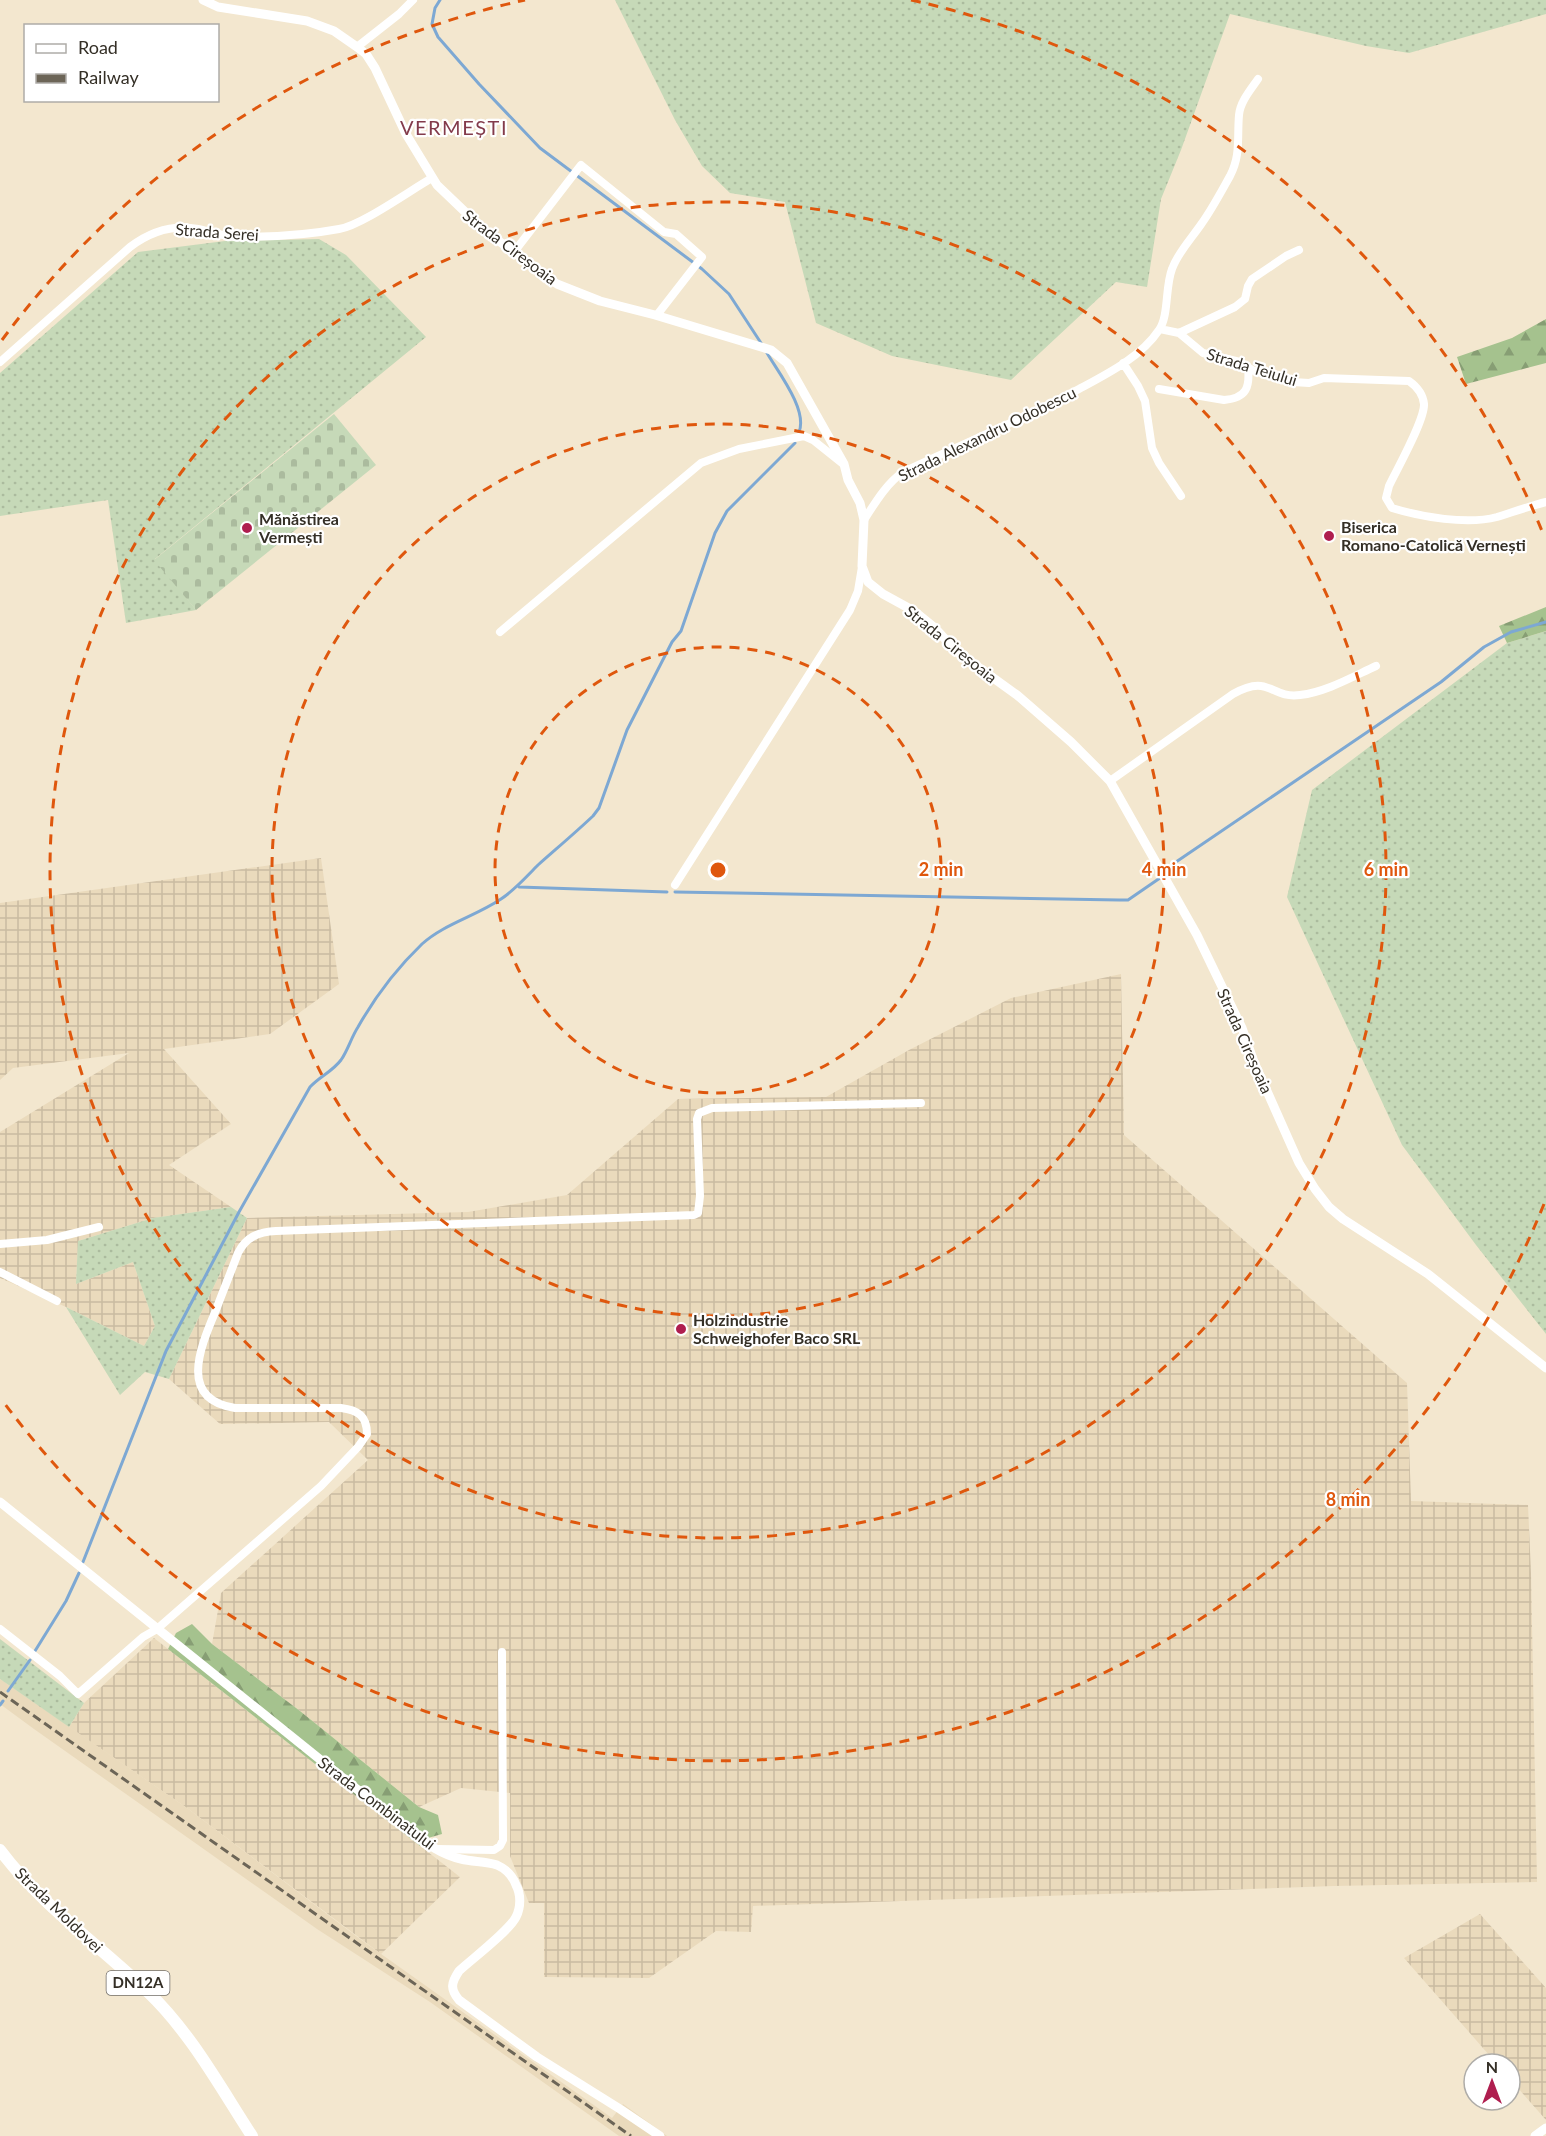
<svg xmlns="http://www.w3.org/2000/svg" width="1546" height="2136" font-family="Lato,sans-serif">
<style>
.industrial{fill:url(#industrial-grid)}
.built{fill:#eadabc}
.grass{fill:url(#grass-dots)}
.forest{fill:url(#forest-firs)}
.cemetery{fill:url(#cemetery-stones)}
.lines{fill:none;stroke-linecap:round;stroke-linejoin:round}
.stream{stroke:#7da8d3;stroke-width:3}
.minor{stroke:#fff;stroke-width:8}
.tertiary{stroke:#fff;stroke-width:9}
.primary{stroke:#fff;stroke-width:12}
.rail{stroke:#6c6557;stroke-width:3;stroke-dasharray:9 4.5;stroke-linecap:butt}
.ring{fill:none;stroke:#df570d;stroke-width:3;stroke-dasharray:10 8}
.poi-dot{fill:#af1e4f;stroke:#fff;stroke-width:2}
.labels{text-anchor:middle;stroke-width:4.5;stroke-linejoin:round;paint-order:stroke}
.shield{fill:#fff;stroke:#716d67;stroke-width:1.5}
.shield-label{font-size:15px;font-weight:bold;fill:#342f26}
.street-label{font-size:16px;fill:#342f26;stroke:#fff}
.poi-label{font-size:16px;font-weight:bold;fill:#342f26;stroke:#fff;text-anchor:start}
.quarter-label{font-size:20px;letter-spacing:1.5px;fill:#833b4b;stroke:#fff}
.centre{fill:#df570d;stroke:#fff;stroke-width:3}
.ring-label{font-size:18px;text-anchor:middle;font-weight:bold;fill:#df570d;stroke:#fff;stroke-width:4.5;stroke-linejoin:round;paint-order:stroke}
</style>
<defs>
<pattern id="industrial-grid" width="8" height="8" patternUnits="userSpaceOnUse" patternTransform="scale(1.5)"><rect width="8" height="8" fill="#eadabc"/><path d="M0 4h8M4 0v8" fill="none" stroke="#c9bba1"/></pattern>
<pattern id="grass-dots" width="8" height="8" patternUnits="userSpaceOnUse" patternTransform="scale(1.5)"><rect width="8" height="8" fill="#c6d9b8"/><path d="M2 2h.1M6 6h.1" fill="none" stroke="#abbb9e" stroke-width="1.8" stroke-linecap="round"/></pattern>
<pattern id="forest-firs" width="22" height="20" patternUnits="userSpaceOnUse" patternTransform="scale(1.5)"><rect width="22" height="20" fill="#a5c28e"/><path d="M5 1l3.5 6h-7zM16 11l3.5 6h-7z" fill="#879e74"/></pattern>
<pattern id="cemetery-stones" width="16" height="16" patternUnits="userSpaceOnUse" patternTransform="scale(1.5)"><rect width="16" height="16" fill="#c6d9b8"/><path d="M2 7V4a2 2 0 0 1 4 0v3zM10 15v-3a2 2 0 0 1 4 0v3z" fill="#abbb9e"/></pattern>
</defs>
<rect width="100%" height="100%" fill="#f3e7cf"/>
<path class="industrial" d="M321,858L339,984L270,1034L164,1049L231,1124L169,1165L231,1207L153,1218L78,1241L76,1284L133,1262L155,1326L144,1346L66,1307L0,1278V1132L129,1053L13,1068L0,1080V903Z
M1121,974L1124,1135L1407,1383L1411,1501L1528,1505L1531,1573L1537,1882L1334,1886L753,1906L751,1932L716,1931L649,1978L544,1977V1903H529L510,1856V1793L461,1788L419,1807L300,1711L212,1644L221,1593L368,1460L329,1422L220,1424L169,1379L247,1218L468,1212L567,1195L678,1099L826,1097L909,1050L1011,998Z
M154,1638L460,1877L381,1954L187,1808L69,1727L84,1703Z
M1480,1914L1546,1988V2120L1510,2079V2064H1497L1404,1958Z"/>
<path class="built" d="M0,1679L187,1808L360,1939L612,2118L623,2104L667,2136H619L430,2002L317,1929L34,1729L0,1704Z"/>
<path class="grass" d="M615,0H1546V14L1409,53L1366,46L1230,14L1181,150L1161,199L1147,287L1116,282L1011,380L892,356L816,323L785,202L730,193L702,166L675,120Z
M319,239L346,255L426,337L155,559L196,610L126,623L108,500L0,516V373L138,252L225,241Z
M1546,631V1334L1476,1245L1402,1145L1287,897L1312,790L1507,643Z
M231,1207L247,1218L169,1379L145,1372L120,1395L66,1307L144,1346L155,1326L133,1262L76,1284L78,1241L153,1218Z
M0,1639L84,1703L69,1727L0,1679Z"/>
<path class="forest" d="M1546,319V363L1466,384L1457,357L1512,338Z
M1546,607V631L1507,643L1499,626Z
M192,1624L212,1644L300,1711L419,1807L438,1815L442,1834L428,1838L420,1846L168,1649L176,1633Z"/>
<path class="cemetery" d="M334,414L376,465L196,610L154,560Z"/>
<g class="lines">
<path class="stream" d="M440,0L435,8L432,24L438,37L479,84L540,148L702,269L729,294L761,343
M767,353C778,372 808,410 799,432
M1168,871L1173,864L1441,682L1484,647L1511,632L1546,622
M519,887L667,892
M675,892L1119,900H1128L1160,878
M83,1562L166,1351L239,1212L310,1087C320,1076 332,1072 341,1060C348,1050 351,1038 358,1027C375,997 397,968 422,944C444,924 476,916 501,899C516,889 526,877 538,865C556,849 575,833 593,816L599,808L627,730L672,642L681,631L715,533L727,511L795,443
M35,1651L66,1601L79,1573
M8,1691L30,1660
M0,1705L3,1701"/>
<path class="minor" d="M357,47L399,14L413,0
M514,252L581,165L664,232L676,234L702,257L657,315
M1160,329L1179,333L1203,353L1240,362L1254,371L1275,375L1293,382L1309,383L1324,378L1409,381C1416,386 1423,394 1424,404C1425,420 1397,469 1389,486L1386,498L1392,508C1421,517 1467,525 1497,517C1513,512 1530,506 1546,502
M1179,333L1235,307L1245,299L1248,286L1252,279L1286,256L1299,250
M0,362L130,247C150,232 172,224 198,229C212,232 224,237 238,237C271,237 307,235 339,229C362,225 409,191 432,178
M1123,363L1138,386L1145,401L1152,448L1159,463L1181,496
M1159,389L1224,400C1247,398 1250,387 1248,367
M864,520C875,503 886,484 903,472C962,444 1022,420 1079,389C1107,374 1141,357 1159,330C1169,316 1165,287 1172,269C1178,252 1192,238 1202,223C1212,209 1221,192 1230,176C1241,155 1237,138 1239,115C1240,102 1251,89 1258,79
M500,632L701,463L739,449L804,436L813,440L843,464
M1110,781L1233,694C1270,673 1270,699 1300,695C1326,692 1352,677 1376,666
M675,885L850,610L858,591L862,567
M0,1244L47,1240L99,1227
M0,1272L57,1301
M0,1629L60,1676L78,1694L143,1637L157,1629L321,1486L358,1447L367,1434C367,1416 358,1410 341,1408H235C177,1399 201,1346 216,1310C223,1291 231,1272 238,1253C246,1237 258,1232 276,1231L694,1215L698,1213L700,1196L697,1119L699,1113L712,1108L921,1103
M437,1849L494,1850L500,1846L503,1840L502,1652"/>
<path class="tertiary" d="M203,0L218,7L307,21L334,31L357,47L366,54L375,68L406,134L437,185L484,230L557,284L600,301L655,315L771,350L787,363L844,464L848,480L860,503L864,520L862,566L868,582L883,594L914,611L935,628L956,651L1017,695L1071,742L1110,781L1197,935L1242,1028L1254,1062L1299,1163L1315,1189L1329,1207L1343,1219L1428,1274L1546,1368
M0,1502L404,1827C422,1840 439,1854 461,1859C473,1862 486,1861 497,1865C506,1869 513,1877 516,1885C521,1894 521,1907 516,1917C509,1931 472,1959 459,1971C451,1983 450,1989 459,2000L537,2057L620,2109L660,2136
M1535,2136L1546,2128"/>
<path class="primary" d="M0,1850C41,1905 99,1945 148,1992C191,2033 220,2087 252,2136"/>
<path class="rail" d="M0,1692L631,2136"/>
</g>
<g class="ring">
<circle cx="718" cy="870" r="223"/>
<circle cx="718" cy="870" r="446"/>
<circle cx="718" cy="870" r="668"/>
<path d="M1544 1204A891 891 0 0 1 2 1400M2 340A891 891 0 0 1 525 0M911 0A891 891 0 0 1 1544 536"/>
</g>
<g class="poi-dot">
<circle cx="247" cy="528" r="6"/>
<circle cx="1329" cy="536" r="6"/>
<circle cx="681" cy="1329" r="6"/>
</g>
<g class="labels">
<rect class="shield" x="106.5" y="1971" width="63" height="24" rx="4.5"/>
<g class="shield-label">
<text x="138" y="1988">DN12A</text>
</g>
<g class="street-label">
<text transform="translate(217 232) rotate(4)" y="6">Strada Serei</text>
<text transform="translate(510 247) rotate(37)" y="6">Strada Cireșoaia</text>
<text transform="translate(1252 367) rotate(17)" y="6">Strada Teiului</text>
<text transform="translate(987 434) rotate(-26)" y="6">Strada Alexandru Odobescu</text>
<text transform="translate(951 644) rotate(39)" y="6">Strada Cireșoaia</text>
<text transform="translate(1245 1041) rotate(66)" y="6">Strada Cireșoaia</text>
<text transform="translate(377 1803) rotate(37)" y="6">Strada Combinatului</text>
<text transform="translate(59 1910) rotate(44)" y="6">Strada Moldovei</text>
</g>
<g class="poi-label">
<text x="259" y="525">Mănăstirea<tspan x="259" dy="18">Vermești</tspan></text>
<text x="1341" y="533">Biserica<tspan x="1341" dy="18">Romano-Catolică Vernești</tspan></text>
<text x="693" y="1326">Holzindustrie<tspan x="693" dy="18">Schweighofer Baco SRL</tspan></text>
</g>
<g class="quarter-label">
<text x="454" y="135">VERMEȘTI</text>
</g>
</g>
<circle cx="718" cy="870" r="9" class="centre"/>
<g class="ring-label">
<text x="941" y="876">2 min</text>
<text x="1164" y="876">4 min</text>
<text x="1386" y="876">6 min</text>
<text x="1348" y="1506">8 min</text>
</g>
<rect x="24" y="24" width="195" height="78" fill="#ffffff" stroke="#aeaca8" stroke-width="1.5"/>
<rect x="36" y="44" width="30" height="9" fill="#ffffff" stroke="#aeaca8" stroke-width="1.5"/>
<text x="78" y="54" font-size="18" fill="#342f26">Road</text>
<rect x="36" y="74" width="30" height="9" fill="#6c6557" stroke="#aeaca8" stroke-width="1.5"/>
<text x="78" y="84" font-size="18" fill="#342f26">Railway</text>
<g transform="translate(1492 2082)"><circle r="28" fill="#ffffff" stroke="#aeaca8" stroke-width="1.5"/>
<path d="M0-4.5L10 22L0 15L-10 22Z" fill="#af1e4f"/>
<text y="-9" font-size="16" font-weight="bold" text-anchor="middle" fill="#342f26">N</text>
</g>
</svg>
